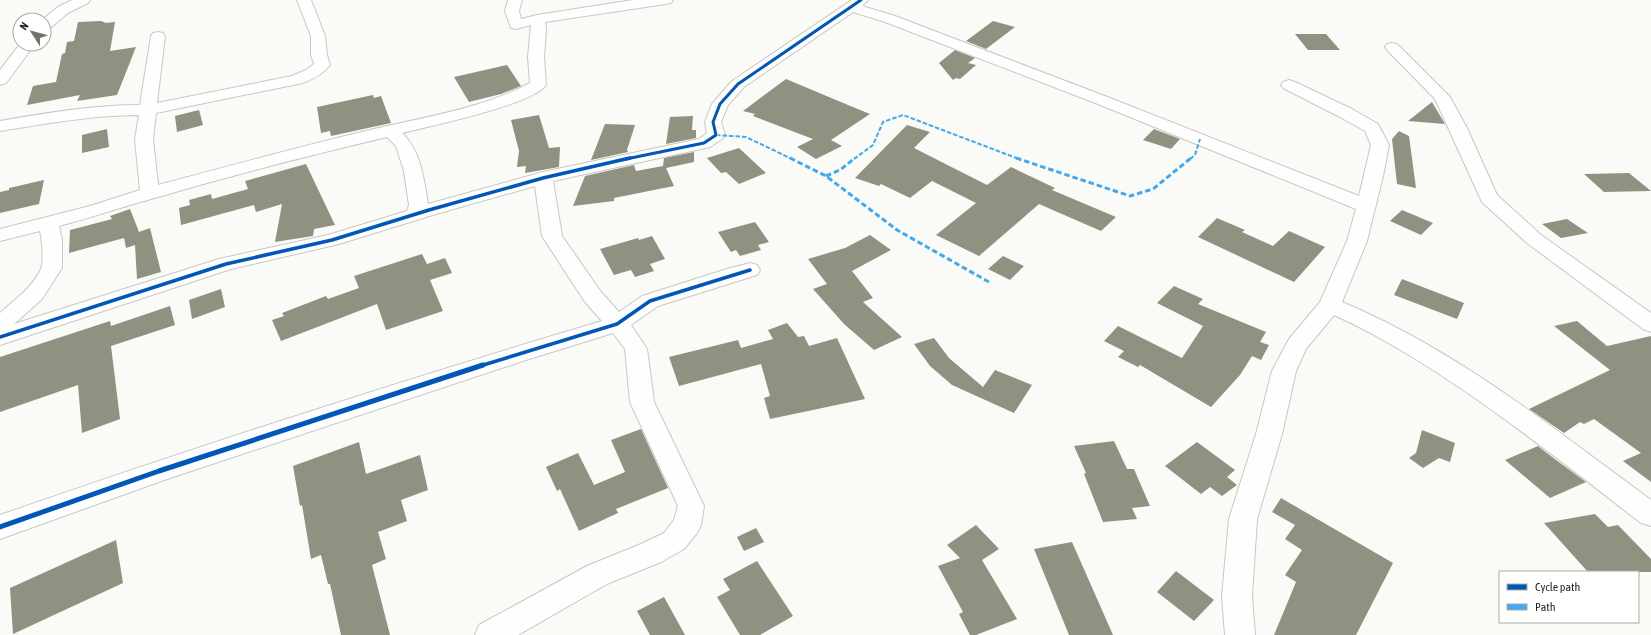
<svg xmlns="http://www.w3.org/2000/svg" width="1651" height="635" font-family="'Asap Condensed',sans-serif">
<style>
.building{fill:#909181}
.lines{fill:none;stroke-linecap:round;stroke-linejoin:round}
.minor-casing{stroke:#c7c7c5;stroke-width:2}
.minor{fill:#fefefe;fill-rule:evenodd}
.quiet-far1{stroke:#3fa9f5;stroke-width:2;stroke-dasharray:4.5 2;stroke-linecap:butt}
.quiet{stroke:#3fa9f5;stroke-width:3;stroke-dasharray:5.5 3;stroke-linecap:butt}
.cycleway-far2-casing{stroke:#fffffe;stroke-width:5}
.cycleway-far1-casing{stroke:#fffffe;stroke-width:6}
.cycleway-casing{stroke:#fffffe;stroke-width:8}
.cycleway-far2{stroke:#0057b8;stroke-width:3}
.cycleway-far1{stroke:#0057b8;stroke-width:3.5}
.cycleway{stroke:#0057b8;stroke-width:5}
</style>
<rect width="100%" height="100%" fill="#fafbf7"/>
<path class="building" d="M101,21L106,23L115,22L110,51L136,47L117,95L77,101L80,95L27,105L33,86L56,82L62,54L65,53L67,42L74,41L78,22Z
M993,21L1015,27L986,49L966,41Z
M1295,34H1326L1340,50H1308Z
M955,50L975,58L968,63L976,65L960,79L956,78L953,80L939,63Z
M507,65L521,86L501,94L469,102L454,77Z
M786,79L848,105L870,114L831,140L842,146L816,159L797,147L813,139L753,116L755,114L743,111Z
M373,95L374,98L381,96L391,123L331,136L330,131L321,133L317,107Z
M1432,102L1445,124L1408,121Z
M199,110L203,125L177,132L175,116Z
M539,115L549,148L560,147L559,167L525,173L526,166L517,167L519,151L511,120Z
M693,116L692,130H696V138L666,144L670,117Z
M605,124L635,125L627,150L628,152L591,160Z
M907,125L930,132L914,148L987,185L1011,167L1055,188L1052,190L1116,217L1101,231L1039,204L979,256L936,235L976,203L932,181L910,198L881,184L879,186L855,178Z
M107,129L109,147L82,153V135Z
M1154,129L1180,139L1171,149L1143,140Z
M1399,131L1409,136L1416,188L1397,184L1392,139Z
M739,148L766,173L739,184L726,172L721,173L707,158Z
M694,152V162L666,168L674,186L614,198V201L573,206L585,176L634,165L636,171L663,166L664,158Z
M306,164L335,225L314,229L313,236L275,242L282,204L256,212L254,205L181,225L179,208L190,205L189,200L211,194L212,199L248,189L245,181Z
M1629,173L1651,191L1604,192L1584,174Z
M44,180L39,204L0,213V192L9,190V188Z
M130,209L139,232L150,228L161,272L137,279L135,245L126,248L124,238L69,253L70,230L112,219L110,216Z
M1402,210L1433,223L1421,235L1390,221Z
M1217,218L1245,230L1242,232L1273,246L1289,231L1325,247L1294,282L1198,237Z
M1567,219L1588,233L1561,238L1542,224Z
M755,222L769,242L758,245L761,250L740,256L736,250L731,252L718,232Z
M870,235L891,250L852,271L873,298L863,302L902,337L874,350L844,324L813,289L827,284L808,259L845,248Z
M652,236L665,259L650,264L654,271L635,277L631,270L614,275L600,249L638,238L639,240Z
M422,254L427,264L445,258L452,273L430,280L443,311L386,330L377,304L281,341L272,320L284,316L282,313L326,296L328,299L359,288L354,276Z
M1003,256L1024,266L1010,280L988,269Z
M1402,279L1464,303L1457,319L1394,295Z
M1174,286L1203,299L1198,304L1266,332L1260,342L1269,345L1261,360L1252,356L1240,375L1211,407L1140,365L1138,367L1118,357L1124,351L1104,341L1118,326L1182,358L1203,326L1157,303Z
M221,289L225,307L192,319L189,300Z
M170,306L175,325L111,346L120,419L82,433L78,385L0,412V357L110,321L111,326Z
M1577,321L1607,346L1651,336V482L1623,461L1641,453L1594,419L1584,424L1580,422L1564,433L1529,409L1610,370L1554,326Z
M787,323L798,337L804,336L809,346L837,338L865,399L770,419L764,398L770,396L761,364L679,386L669,357L738,340L741,348L773,339L768,330Z
M934,338L949,358L983,387L995,370L1032,385L1014,413L952,385L930,366L914,344Z
M641,429L668,488L616,509L618,513L579,531L560,489L557,491L546,467L578,453L594,485L625,472L611,440Z
M1422,430L1455,443L1450,462L1439,458L1423,468L1409,458L1416,453Z
M1114,441L1127,469H1134L1150,506L1132,508L1137,519L1103,522L1084,474L1086,473L1074,446Z
M359,442L366,474L420,455L428,490L401,500L407,521L378,532L386,559L372,565L390,635H341L330,584H328L321,555L311,559L302,505L300,506L293,466Z
M1197,442L1235,470L1227,477L1237,485L1222,496L1210,487L1201,494L1165,466Z
M1538,446L1556,460L1586,482L1550,498L1505,460Z
M1281,498L1393,563L1356,635H1274L1296,582L1285,575L1302,550L1285,539L1295,525L1272,512Z
M1595,514L1608,527L1618,525L1651,559V572H1588L1544,523Z
M976,525L999,549L982,560L1017,619L976,635H970L959,614L963,612L938,566L960,558L947,545Z
M756,528L764,542L744,551L737,537Z
M116,540L123,583L13,634L10,588Z
M1072,542L1113,635H1069L1034,549Z
M757,561L793,616L760,635H740L717,597L730,590L723,579Z
M1176,571L1214,600L1194,621L1157,592Z
M664,597L685,635H650L637,611Z"/>
<g class="lines">
<defs>
<path id="minor" d="M72,0H90L88,3L68,13L49,29L44,30V20H42L58,7Z
M297,0H311L325,36L327,55L330,65C323,74 313,79 303,83L156,113L153,139L158,185C229,166 299,147 370,130C424,117 481,109 530,83L528,57L531,25L516,29L511,28L505,11L508,0H522L519,11L521,19L537,15L633,0H673L671,3L666,4L545,22L546,29L544,57L546,85C532,105 430,126 402,133C421,151 424,179 428,204L543,172L699,139L707,133L705,122L712,104L732,81L852,0H868L862,6L895,16L1110,98L1359,196L1371,145L1365,131L1340,117L1283,88L1281,85L1283,82L1289,80L1295,82L1352,109L1378,124L1389,145L1383,176L1367,241L1342,302C1455,349 1553,428 1651,500V526L1641,523C1585,480 1530,436 1472,396C1428,366 1383,337 1334,315L1306,349L1296,371L1282,434L1257,519L1252,596L1255,635H1225L1222,596L1229,519L1256,434L1272,371L1289,339L1320,302L1347,241L1356,209L1098,104L885,22L853,12L744,87L728,105L721,122L725,135L722,139L710,147L553,181L562,236L601,292L619,312L642,296L727,269L750,263L757,265L760,270L757,275L658,306L631,325L647,349L654,402L704,506L701,525L697,533L684,549L661,562L607,584L518,635H475L479,625L587,566L641,544L664,533L674,520L678,506L630,402L625,349L613,333L526,360L167,479L0,539V515C199,446 400,381 602,321L585,302L542,236L535,186L436,214L339,244L231,269L0,345V313C14,300 33,287 41,269C44,261 42,239 40,231L0,241V229L90,206L140,190L135,139L139,115C92,115 46,124 0,131V121C47,113 93,105 140,105L151,36L153,33L158,32L163,33L165,36L157,103L292,76L306,70L314,64L311,55V36ZM387,137L396,146L404,171L409,205L407,211L328,235L219,259L14,324L42,299L62,268V240L59,226C93,217 125,206 158,197C234,175 310,155 387,137Z
M1392,43L1397,44L1450,97L1467,128L1497,195L1541,235L1651,313V332L1643,329L1527,243L1482,202L1435,99L1387,50L1385,47L1387,44Z
M20,44H35L6,83L0,85V70Z"/>
</defs>
<use href="#minor" class="minor-casing"/>
<use href="#minor" class="minor"/>
<path class="quiet-far1" d="M716,135L746,137L792,159
M854,159L873,145L883,122L903,115L1019,159
M1190,159L1195,155L1200,139"/>
<path class="quiet" d="M790,158L826,176L897,230L989,282
M1016,158L1130,196L1153,189L1191,158
M826,176L840,170L855,158"/>
<defs>
<path id="cycleway-far2" d="M626,159L704,143L716,135L713,122L720,104L738,84L861,0"/>
<path id="cycleway-far1" d="M0,337L226,264L332,240L429,210L543,178L630,158
M480,366L617,324L650,301L750,270"/>
<path id="cycleway" d="M0,527L159,471L483,365"/>
</defs>
<use href="#cycleway-far2" class="cycleway-far2-casing"/>
<use href="#cycleway-far1" class="cycleway-far1-casing"/>
<use href="#cycleway" class="cycleway-casing"/>
<use href="#cycleway-far2" class="cycleway-far2"/>
<use href="#cycleway-far1" class="cycleway-far1"/>
<use href="#cycleway" class="cycleway"/>
</g>
<rect x="1499" y="571" width="140" height="52" fill="#fffffe" stroke="#a9a9a7"/>
<rect x="1507" y="584" width="20" height="6" fill="#0057b8" stroke="#a9a9a7"/>
<text x="1535" y="591" font-size="12" fill="#272725">Cycle path</text>
<rect x="1507" y="604" width="20" height="6" fill="#3fa9f5" stroke="#a9a9a7"/>
<text x="1535" y="611" font-size="12" fill="#272725">Path</text>
<g transform="translate(32 32) rotate(306)"><circle r="19" fill="#fffffe" stroke="#a9a9a7"/>
<path d="M0-3L7 15L0 10L-7 15Z" fill="#71716e"/>
<text y="-6" font-size="11" font-weight="bold" text-anchor="middle" fill="#272725">N</text>
</g>
</svg>
